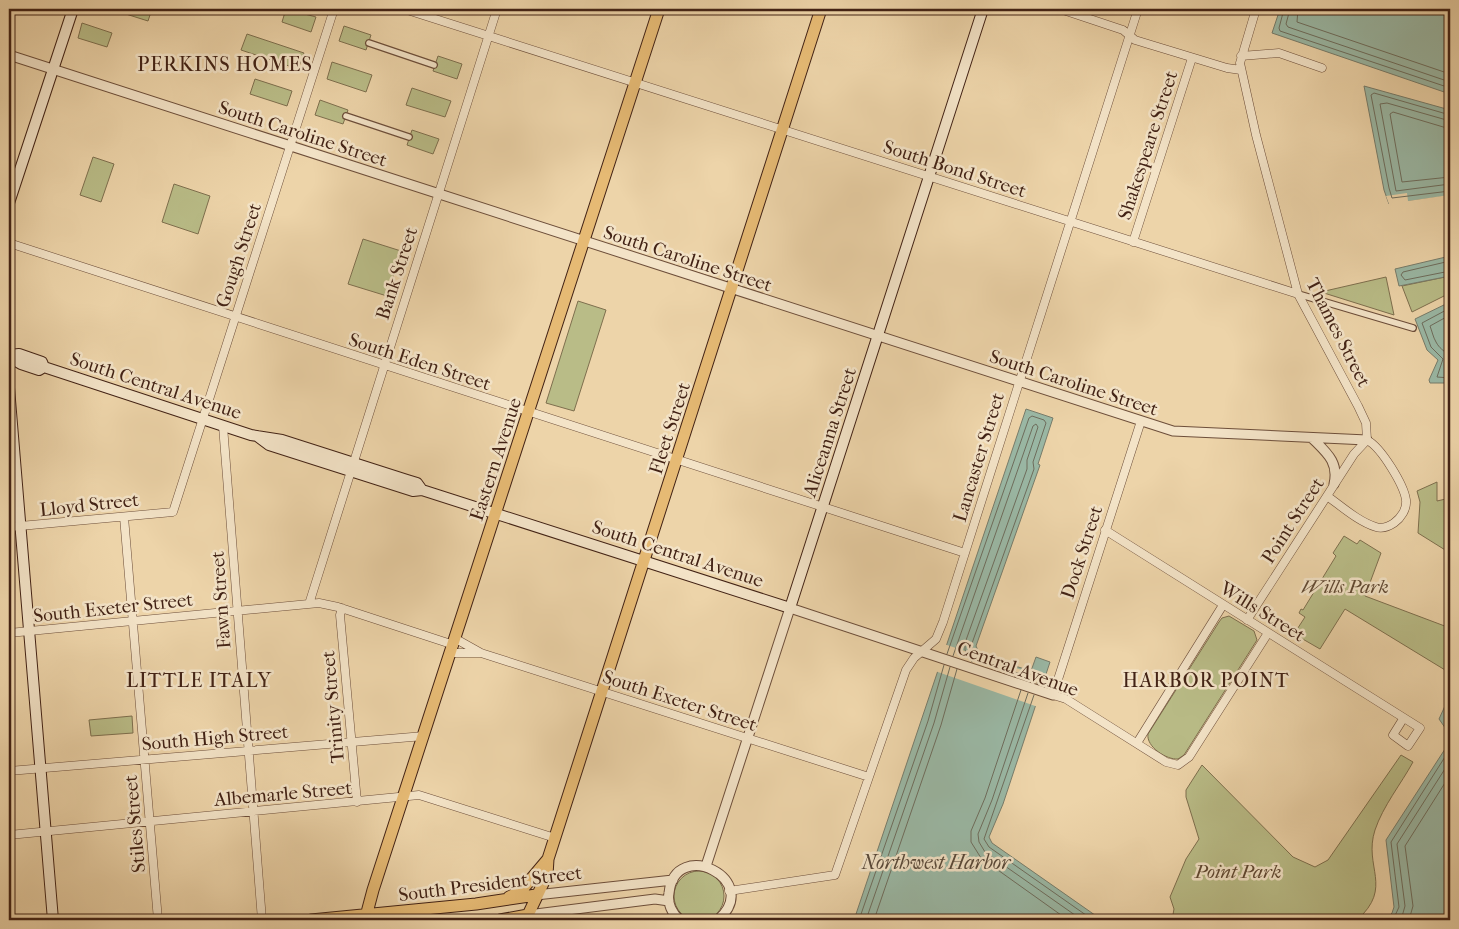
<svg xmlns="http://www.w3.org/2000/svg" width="1459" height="929" font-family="'IM FELL French Canon',serif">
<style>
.green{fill:#b9bc87;stroke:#7e6f4e}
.water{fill:#9ab8a5;stroke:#777c6b}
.pier{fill:#edd4a9}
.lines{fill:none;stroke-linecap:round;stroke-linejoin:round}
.shore{stroke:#6e6d5d;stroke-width:1}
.pedestrian-casing{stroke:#6d4e3a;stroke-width:8}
.minor-casing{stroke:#6d4e3a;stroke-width:9}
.tertiary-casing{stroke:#6d4e3a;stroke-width:11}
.secondary-casing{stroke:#422215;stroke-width:12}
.primary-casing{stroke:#422215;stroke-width:13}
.pedestrian{stroke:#f3e3c7;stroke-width:5.5}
.minor{stroke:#f3e3c7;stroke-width:8}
.tertiary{stroke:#f3e3c7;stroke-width:9}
.secondary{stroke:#f3e3c7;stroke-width:10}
.primary{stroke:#e6ba74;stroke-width:11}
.labels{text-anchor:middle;stroke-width:5;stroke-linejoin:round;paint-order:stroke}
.street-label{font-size:19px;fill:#422215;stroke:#f3e3c7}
.park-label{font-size:19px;font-style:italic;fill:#604832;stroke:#f3e3c7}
.neighbourhood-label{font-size:20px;letter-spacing:1px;fill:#422215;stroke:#f3e3c7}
.water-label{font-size:20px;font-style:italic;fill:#584839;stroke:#f3e3c7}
</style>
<rect width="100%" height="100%" fill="#edd4a9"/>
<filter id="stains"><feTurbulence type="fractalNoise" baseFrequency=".004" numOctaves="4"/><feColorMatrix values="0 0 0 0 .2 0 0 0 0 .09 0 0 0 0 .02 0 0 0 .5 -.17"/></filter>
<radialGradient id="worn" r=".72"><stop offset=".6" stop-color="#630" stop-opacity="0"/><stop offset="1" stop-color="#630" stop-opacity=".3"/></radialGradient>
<path class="green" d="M110,9H152L148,21Z
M286,9L316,17L311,32L282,22Z
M82,23L112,33L107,47L78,38Z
M344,26L371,35L366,50L339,41Z
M247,34L304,53L298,69L241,50Z
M438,56L462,64L457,79L433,71Z
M332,62L372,75L366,92L327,79Z
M255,79L292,91L287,106L250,94Z
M412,88L451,101L445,117L406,105Z
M320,100L348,110L343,124L315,115Z
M412,130L439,139L433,154L407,145Z
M93,157L114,164L101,202L80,195Z
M174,184L210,196L198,234L162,222Z
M363,239L401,251L387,296L348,284Z
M1450,276V293L1412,312L1402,286Z
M1386,277L1394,315L1324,293L1325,291Z
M578,301L606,310L574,411L546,403Z
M1437,482V501L1450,498V553L1418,533L1420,502L1417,491Z
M1344,536L1357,544L1360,540L1381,553L1365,596L1450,628V673L1345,609L1320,649L1294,634L1305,617L1299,613L1301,609L1303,610L1336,556L1333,553Z
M1229,616L1254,631L1257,640L1184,755L1178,759C1167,760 1146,747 1148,734L1219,622L1222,618Z
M132,716L133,733L91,736L89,720Z
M1401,755L1413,762C1401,784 1383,806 1375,830C1363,867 1394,887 1357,920H1172L1174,909L1170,897L1186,859L1199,839L1186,797V790L1202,765L1293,857L1315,867L1328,860Z
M674 896a25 25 0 1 1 50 0a25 25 0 1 1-50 0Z"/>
<path class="water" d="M1280,9H1438L1450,13V94L1272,33Z
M1364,86L1450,110V202L1449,196L1389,204L1384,190Z
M1450,256V276L1399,286L1395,269Z
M1450,302V383H1430L1429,380L1438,360L1427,350L1415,319Z
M1026,409L1053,418L1038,464L1040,465L976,646L980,655L1031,671L1036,657L1050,662L1003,804L989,837L992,843L1102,920H854Z
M1450,695V920H1385L1392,913L1394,907L1386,840L1447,746L1448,732L1439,719Z"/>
<path class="pier" d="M1407,193L1408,201L1449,195L1450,205L1447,198L1387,206L1389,204L1386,196Z
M944,644L1046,678L1038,707L935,671Z"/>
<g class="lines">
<path class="shore" d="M1284,9L1279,28L1280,31L1450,88
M1290,9L1286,24L1288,27L1450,82
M1298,9L1297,22L1450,74
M1450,115L1374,93L1371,95L1389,188L1392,198L1450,191
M1450,121L1387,103L1380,104L1396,191L1450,184
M1450,129L1393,112L1390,114L1402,182L1450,177
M1450,261L1403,272L1401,275L1405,280L1450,271
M1450,308L1422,323L1431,347L1443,359L1437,377L1450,378
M1450,315L1430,326C1432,331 1433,337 1436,342C1443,355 1453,350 1447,370L1450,372
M947,654L1029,418L1032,416L1044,420L1046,423L1033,462L1034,469L971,646L979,659C997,666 1020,678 1039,673L1037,684
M953,656L1033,426L1036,424L1038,427L1027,460V469L965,643V650L972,662
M1021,690L985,798L971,831V842L981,858L1068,920
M1028,693L992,800L978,834L979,842L985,852L1082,920
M1034,695L984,839L989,847L1093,920
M859,920L928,721L944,665
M866,920L934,723L950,667
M874,920L941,725L957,669
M1393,920L1399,907L1391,842L1450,749
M1401,920L1405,906L1397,844L1450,761
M1409,920L1413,906L1405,846L1450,775"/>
<defs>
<path id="pedestrian" d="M369,43L434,65
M346,116L409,137
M1298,294L1413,328"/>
<path id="minor" d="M404,9L1298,294
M1060,9L1123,30L1135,40L1227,68L1241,70
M1256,9L1240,63L1256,135L1298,294L1358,406L1366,423L1367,440
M1241,56L1279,53L1322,68
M1133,242L1192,58
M9,243L965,553
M1141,421L1053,695L1066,699L1166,762L1178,765L1189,757L1268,633
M223,426L262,920
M1327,496C1341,506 1359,522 1376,527C1382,529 1388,527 1394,523C1401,518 1407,509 1406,500C1404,485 1381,447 1367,440
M124,517L158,920
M9,527L173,512L334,9
M1105,530L1420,728L1408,746L1393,735L1403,719
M309,604L497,9
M342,608L340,615L357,802
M1247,620L1354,454L1367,440
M9,633L319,603L338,607L454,645
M456,639L481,653L869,777
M451,653H481
M1137,743L1223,605
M9,771L424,736
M9,835L419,795L555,838
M729,891L835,875L906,670L914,658L936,639L943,622L1138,9"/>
<path id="tertiary" d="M9,55L1173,431L1367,440
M1312,438C1327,453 1339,462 1334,484
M706,866L790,608L1053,695
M536,895L673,880
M528,915L655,899L669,901
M680,920C672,914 667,903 669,893C675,836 764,880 718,920"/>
<path id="secondary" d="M9,203L73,9
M9,355L19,354L42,362L44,367L251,435L282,440L407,480L417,483L422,490
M9,357L21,364L39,370L44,367
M9,388L53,920
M257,436L269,445L413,491L422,490L790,608L983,9"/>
<path id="primary" d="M509,897L521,891L548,859
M311,920L476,904L536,895
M365,920L373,890L659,9
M500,920L528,915L547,875L548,859L821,9"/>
</defs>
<use href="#pedestrian" class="pedestrian-casing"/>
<use href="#minor" class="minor-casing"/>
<use href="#tertiary" class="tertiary-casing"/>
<use href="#secondary" class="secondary-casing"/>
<use href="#primary" class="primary-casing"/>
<use href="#pedestrian" class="pedestrian"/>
<use href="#minor" class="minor"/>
<use href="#tertiary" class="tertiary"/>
<use href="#secondary" class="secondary"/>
<use href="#primary" class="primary"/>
</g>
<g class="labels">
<g class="street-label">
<text transform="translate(303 133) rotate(18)" y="7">South Caroline Street</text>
<text transform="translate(1147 145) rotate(-72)" y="7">Shakespeare Street</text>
<text transform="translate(955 168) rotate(18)" y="7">South Bond Street</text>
<text transform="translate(238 255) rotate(-72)" y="7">Gough Street</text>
<text transform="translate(688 258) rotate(18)" y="7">South Caroline Street</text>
<text transform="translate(396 273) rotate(-72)" y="7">Bank Street</text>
<text transform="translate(1339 332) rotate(63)" y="7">Thames Street</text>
<text transform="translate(420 361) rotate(18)" y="7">South Eden Street</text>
<text transform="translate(1074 382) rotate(18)" y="7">South Caroline Street</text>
<text transform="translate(156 385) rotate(18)" y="7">South Central Avenue</text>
<text transform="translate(669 428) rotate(-72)" y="7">Fleet Street</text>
<text transform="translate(829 432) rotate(-72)" y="7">Aliceanna Street</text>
<text transform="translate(978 457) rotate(-73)" y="7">Lancaster Street</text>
<text transform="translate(495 459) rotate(-72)" y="7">Eastern Avenue</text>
<text transform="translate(89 504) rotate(-6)" y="7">Lloyd Street</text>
<text transform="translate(1292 520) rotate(-57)" y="7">Point Street</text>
<text transform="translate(1081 552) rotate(-72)" y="7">Dock Street</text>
<text transform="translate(678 553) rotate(18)" y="7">South Central Avenue</text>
<text transform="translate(220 600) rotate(-94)" y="7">Fawn Street</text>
<text transform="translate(113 607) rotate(-6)" y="7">South Exeter Street</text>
<text transform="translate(1263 611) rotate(32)" y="7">Wills Street</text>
<text transform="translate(1018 668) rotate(20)" y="7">Central Avenue</text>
<text transform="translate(680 700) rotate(18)" y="7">South Exeter Street</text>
<text transform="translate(332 707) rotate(-95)" y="7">Trinity Street</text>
<text transform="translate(215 737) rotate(-5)" y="7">South High Street</text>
<text transform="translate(283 793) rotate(-5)" y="7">Albemarle Street</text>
<text transform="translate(134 824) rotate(-95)" y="7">Stiles Street</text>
<text transform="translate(490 883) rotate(-7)" y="7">South President Street</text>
</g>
<g class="park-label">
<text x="1345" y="593">Wills Park</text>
<text x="1238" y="878">Point Park</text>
</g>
<g class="neighbourhood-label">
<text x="225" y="71">PERKINS HOMES</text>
<text x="199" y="687">LITTLE ITALY</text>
<text x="1206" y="687">HARBOR POINT</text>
</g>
<g class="water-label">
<text x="936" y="869">Northwest Harbor</text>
</g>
</g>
<rect width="1459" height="929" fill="none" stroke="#edd4a9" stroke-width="30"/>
<rect x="10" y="10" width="1439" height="909" fill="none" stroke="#422215" stroke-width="2.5"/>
<rect x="15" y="15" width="1429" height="899" fill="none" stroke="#422215"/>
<rect width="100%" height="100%" filter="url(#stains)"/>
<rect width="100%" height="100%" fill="url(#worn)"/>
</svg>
